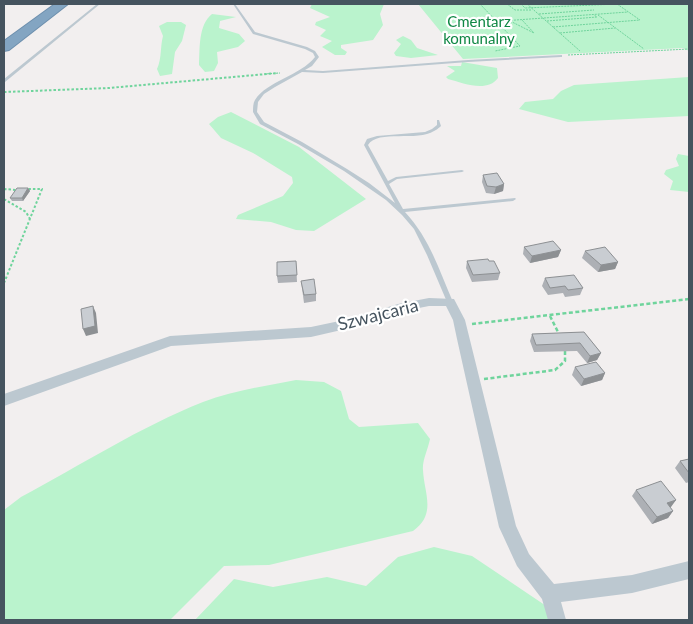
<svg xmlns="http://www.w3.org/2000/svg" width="693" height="624" font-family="Lato,sans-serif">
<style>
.green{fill:#baf3cd}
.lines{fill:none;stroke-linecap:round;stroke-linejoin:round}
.highway-casing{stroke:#6e90ae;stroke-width:2}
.path-far2{stroke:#6fd49c;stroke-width:1;stroke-dasharray:2 1;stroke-linecap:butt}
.path-far1{stroke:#6fd49c;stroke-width:2;stroke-dasharray:2.5 2;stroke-linecap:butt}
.path{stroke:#6fd49c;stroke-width:2.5;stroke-dasharray:4 2.5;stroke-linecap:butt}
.lane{fill:#bcc8d0;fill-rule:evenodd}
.street{fill:#bcc8d0;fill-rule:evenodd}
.highway{fill:#83a5c2;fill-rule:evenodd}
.wall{fill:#adb0b5}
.shaded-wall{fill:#8d9093}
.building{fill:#c9cdd2;stroke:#8d9093}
.labels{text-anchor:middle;stroke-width:4.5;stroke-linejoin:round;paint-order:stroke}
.far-park-label{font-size:15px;fill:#0f8744;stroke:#fff}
.street-label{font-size:18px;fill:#46545f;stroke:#fff}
</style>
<rect width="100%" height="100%" fill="#f2efef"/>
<path class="green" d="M312,4H384L380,14L383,25L373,40L341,45V48L347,52L345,55H335L322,47L332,41L320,36L326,30L315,25L316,22L330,17L310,8Z
M418,4H689V51L683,48L463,59Z
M212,14L236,17L220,21L219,28L239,34L245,41L238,47L217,52L218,63L214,71L205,72L199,65C200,49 198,25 212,14Z
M167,22H181L186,25L182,41L175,52L172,74L160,76L157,69C162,58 160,47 163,36L159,26Z
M403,36L411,40L417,48L438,55L411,58L396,56L394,53L401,44L396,40Z
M462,62L497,68L498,78C487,93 463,83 448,79L446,77L455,71L447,66H461Z
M689,77V116L568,122L519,109L525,102L553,99L561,91L574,85Z
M231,112L299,147L366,199L314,231L296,230L271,222L236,219L238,215L283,196L293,183L292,177L253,153L221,138L209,124L218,117Z
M678,154L689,156V192L670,190L673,181L664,174L666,170L679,166L676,159Z
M296,380L324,382L341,391L349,419L359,427L418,423L430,439C428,449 422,461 423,470C424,493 437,514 413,531L269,565L224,566L170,620H4V510L21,497C81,465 140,427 203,402C232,391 265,386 296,380Z
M434,547L472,556L567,620H195L234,579L273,587L327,577L366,586L398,557Z"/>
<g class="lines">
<defs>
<path id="highway" d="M55,4H68L9,50L4,51V41Z"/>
</defs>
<use href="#highway" class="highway-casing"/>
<path class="path-far2" d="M480,4L520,46L495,51
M507,4L515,10H532
M521,4L525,8L617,4
M527,4L580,51
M617,4L640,20
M539,14L594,10
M598,15L644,49
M502,21L628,12
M547,21L597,17L594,15
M504,23L512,22L534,33L522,20
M553,27L640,20
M560,33L615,28
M568,55L689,49
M264,74L280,73"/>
<path class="path-far1" d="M4,92L109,88L278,73
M4,185V191
M4,189L17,190
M4,199L26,212L30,219
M4,283L42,189H28"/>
<path class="path" d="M550,316L560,336
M472,324L689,299
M484,379L555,370L565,361V348"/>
<path class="lane" d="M97,4H100L5,82H4V79Z
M233,4H235L255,32L307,47L315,51L319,57L312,66L305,70L323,71L468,60L562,55V57H561L468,62L323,73L302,72L275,87L264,94L258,102L257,112L264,122L302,142L347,169L369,183L395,203L364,145L367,139L377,136L425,132L432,129L437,125V120H439L441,126C440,127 435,131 434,131C418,142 378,129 368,145L388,181L396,177L462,170L464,171L462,172L397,179L389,184L403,209L515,198L516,199L513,201L405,212C430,239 439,270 453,302L452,303H448L447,302L427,255L414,229L402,215L386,200L344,171L298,144L260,124L253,112C253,108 253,103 255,100C267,81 300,76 315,57L313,53L305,49L253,34Z"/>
<path class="street" d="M429,298L454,299L465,320L516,526L529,554L554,584L632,575L689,561V579L632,593L561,602L566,620H548L542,599L517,566L499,527L457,339L453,320L446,306H429L399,312L350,328L311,337L171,346L4,406V394L170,336L311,327L349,319L398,304Z"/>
<use href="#highway" class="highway"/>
</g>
<path class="wall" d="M483,175L504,184L503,191L494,194L486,193L482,182Z
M28,188L30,191L23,201H12L10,198Z
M524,247L561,250L558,257L530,263L523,254Z
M585,251L618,262L615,269L598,272L582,258Z
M296,261L297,282L278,283L277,276Z
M467,261H489L500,273L498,280L472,282L466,268Z
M545,278L583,288L580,295L565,297L563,293L548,295L542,286Z
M301,281L316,294V301L304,303Z
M584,332L601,353L597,360L587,363L577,351L534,352L530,341L532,334Z
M575,367L605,373L602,380L581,386L572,375Z
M689,459V482L686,483L675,468L680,461Z
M636,490L676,500L670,507L673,511L668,518L652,524L632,496Z"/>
<path class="shaded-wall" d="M504,184L503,191L494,194L496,187Z
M28,188L30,191L23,201L22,198Z
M561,250L558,257L530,263L532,256Z
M618,262L615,269L598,272L601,265Z
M93,306L96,313L98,333L86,336L83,329Z
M601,353L597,360L587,363L590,356Z
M605,373L602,380L581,386L584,379Z
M676,500L671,507L662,510L667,503Z
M673,511L668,518L652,524L657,517Z"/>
<path class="building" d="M497,173L504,184L496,187L487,186L483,175Z
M17,188H28L22,198H10Z
M553,241L561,250L532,256L524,247Z
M605,247L618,262L601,265L585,251Z
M488,259L489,261H494L500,273L473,275L467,261Z
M296,261L297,275L277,276V262Z
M574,275L583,288L568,290L565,286L550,288L545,278Z
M314,279L316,294L304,295L301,281Z
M93,306L95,326L83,329L81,309Z
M584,332L601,353L590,356L580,343L536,345L532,334Z
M596,362L605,373L584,379L575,367Z
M689,459V473L680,461Z
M661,481L676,500L667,503L673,511L657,517L636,490Z"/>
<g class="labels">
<g class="far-park-label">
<text x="479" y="27">Cmentarz<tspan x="479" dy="17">komunalny</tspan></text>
</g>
<g class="street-label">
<text transform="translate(378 315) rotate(-14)" y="6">Szwajcaria</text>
</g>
</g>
<rect width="693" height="624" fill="none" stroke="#46545f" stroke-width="10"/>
</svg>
